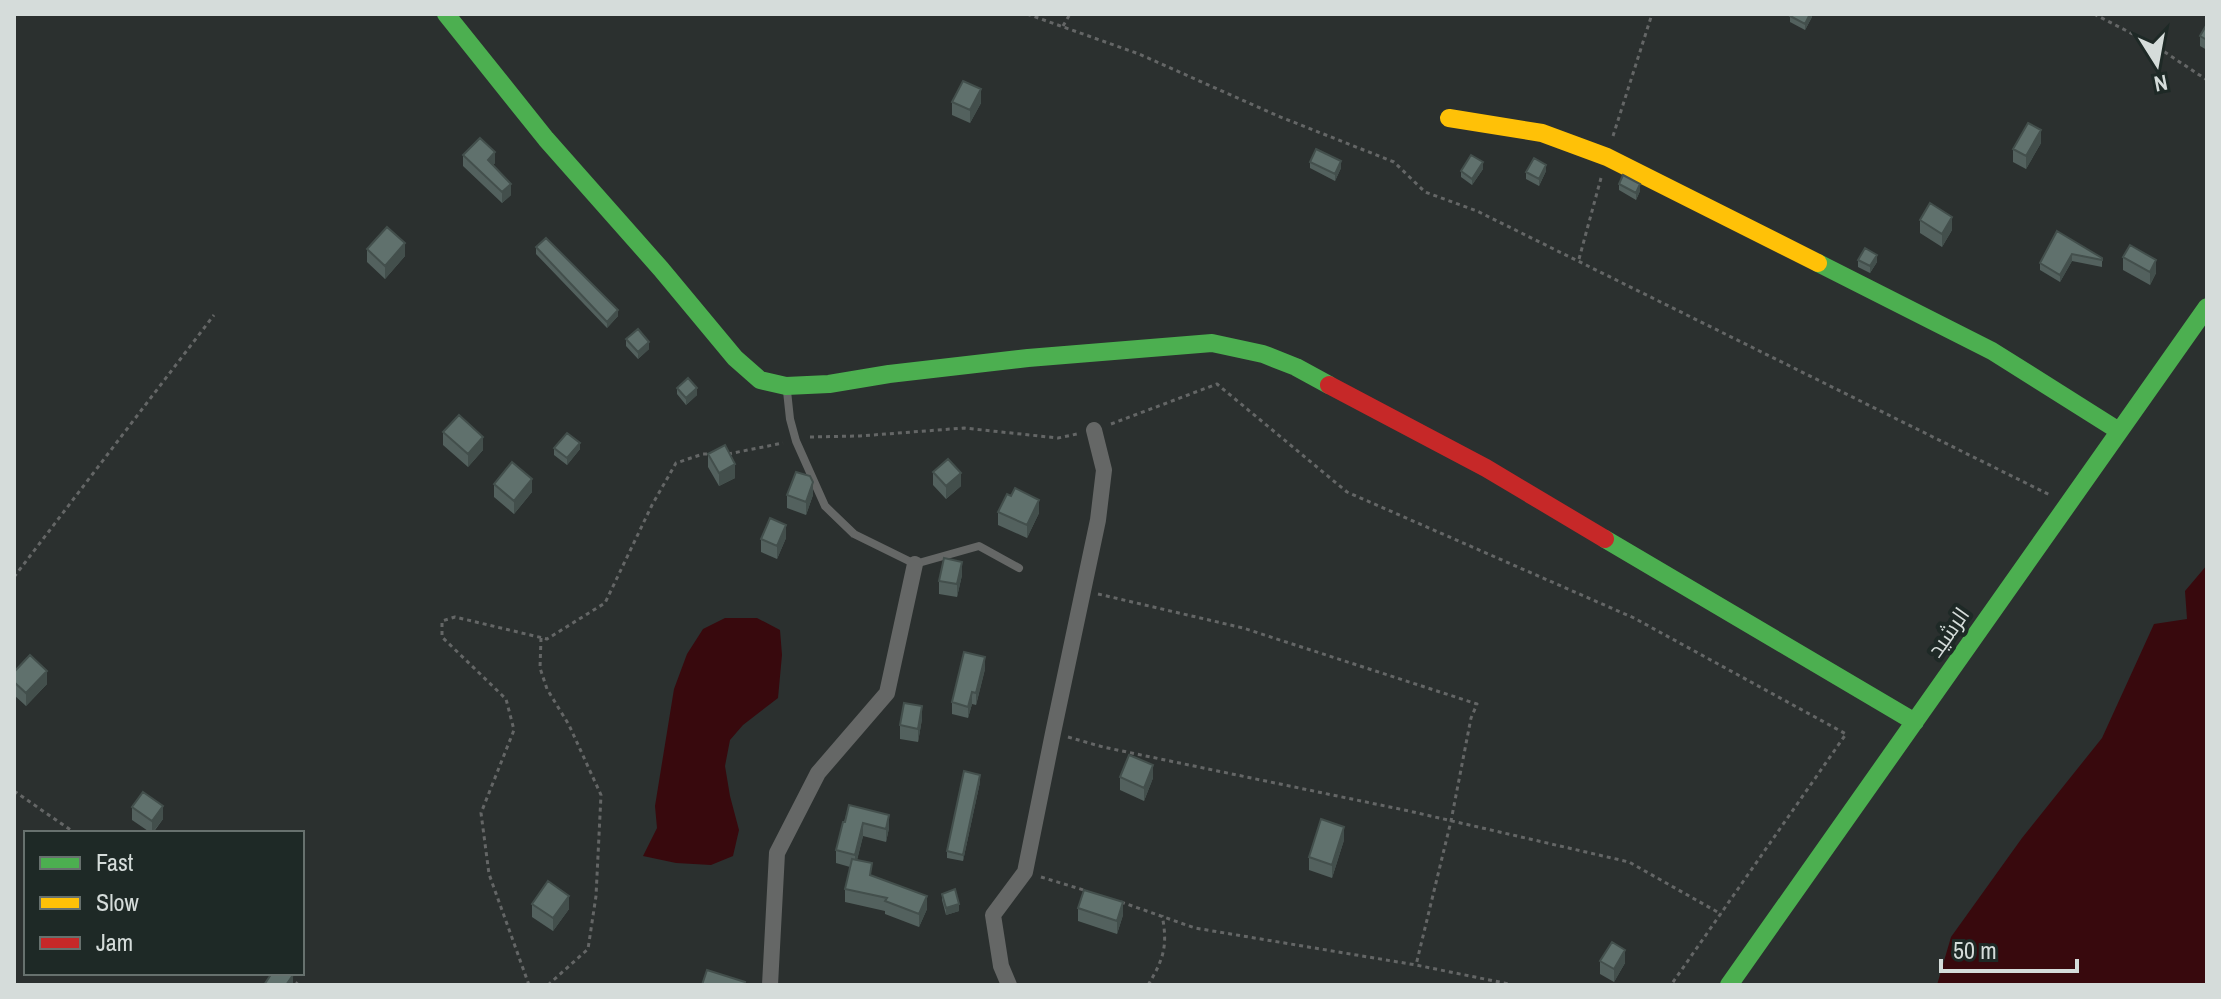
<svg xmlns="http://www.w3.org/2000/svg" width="2221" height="999" font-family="'Archivo Narrow',Cairo,sans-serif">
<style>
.water{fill:#38090d}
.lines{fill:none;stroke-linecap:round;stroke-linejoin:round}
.path{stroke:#646666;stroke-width:3;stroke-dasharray:4 4;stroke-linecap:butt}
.lane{stroke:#656766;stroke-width:8}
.street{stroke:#656766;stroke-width:16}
.fast{stroke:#4caf50;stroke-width:18}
.slow{stroke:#ffc107;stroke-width:18}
.jam{stroke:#c62828;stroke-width:18}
.wall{fill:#53615e}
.shaded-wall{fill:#434f4c}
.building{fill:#60716d;stroke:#434f4c;stroke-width:2}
.labels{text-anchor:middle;stroke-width:8;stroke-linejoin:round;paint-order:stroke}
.street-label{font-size:22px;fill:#d5dcda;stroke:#1e2926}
</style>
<rect width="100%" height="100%" fill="#2b302f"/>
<path class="water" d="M2207,565V985H1937L1951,937L2022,838L2102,738L2154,624L2187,619L2185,591Z
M725,618H757L780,630L782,655L778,698L743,725L730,740L725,766L730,796L739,830L733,856L711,865L676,863L643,856L657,828L655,806L674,689L687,654L703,629Z"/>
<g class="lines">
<path class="path" d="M1027,14L1139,54L1278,116L1394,162L1425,192L1477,211L2050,495
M2094,14L2154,45L2207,80
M1063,26L1070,14
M1613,136L1652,14
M1579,259L1601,178
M1111,424L1217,384L1347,492L1634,618L1846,734L1671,985
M810,437L860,436L964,428L1058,438L1077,434
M728,454L783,443
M14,577L214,315
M1098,594L1243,628L1477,704L1471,718L1451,821L1416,965
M541,638L540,668L547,689L569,725L601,795L596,896L588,949L548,985
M1068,737L1103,747L1409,811L1629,862L1721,914
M14,791L75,833
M1041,877L1087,891
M1121,902L1195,928L1416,965L1514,985
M289,978L299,985
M529,985L489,874L481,813L514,730L506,699L442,637V621L455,617L547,639L605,603L652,505L676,463L703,454H712
M1148,985C1164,959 1168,945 1162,915"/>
<path class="lane" d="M787,391L790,419L796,441L825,506L854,534L915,564L979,546L1019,568"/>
<path class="street" d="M770,985L777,853L818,773L887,693L915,564
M1009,985L1001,966L993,915L1025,872L1053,733L1098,520L1104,470L1094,430"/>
<path class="fast" d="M446,14L546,139L661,269L735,358L760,380L786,386L829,384L889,374L1028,358L1212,343L1263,354L1296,367L1329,385
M1818,263L1992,351L2119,431
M1605,539L1915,722
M1729,985L2207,307"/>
<path class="slow" d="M1449,118L1542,133L1607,157L1818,263"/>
<path class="jam" d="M1329,385L1486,468L1605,539"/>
</g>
<path class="wall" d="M1812,14V17L1805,30L1790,22V16Z
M2207,24V50L2200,46V36Z
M952,102L981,103L970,123L952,115Z
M2041,143L2026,169L2013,162V149Z
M463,155L495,163L493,165L511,195L502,203L463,166Z
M1310,162L1341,168L1335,181L1310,168Z
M1483,169L1472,185L1461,177V171Z
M1546,171L1539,186L1526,179V172Z
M1619,184L1640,191L1636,200L1619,190Z
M1920,220L1952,230L1942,247L1920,233Z
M2057,231L2102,258V267L2072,261L2060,282L2040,270V263Z
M536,247L618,316L607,328L536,254Z
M367,249L405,256L385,279L367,262Z
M2123,257L2156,273L2150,285L2123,270Z
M1858,260L1877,262L1870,273L1858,267Z
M626,339L649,349L638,359L626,346Z
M677,388L697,395L686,405L677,394Z
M443,432L483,450L468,467L443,445Z
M554,448L580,449L567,465L554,455Z
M708,454L735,478L719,486L708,467Z
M933,472L961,486L946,499L933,485Z
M494,484L532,492L514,514L494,497Z
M787,495H813L806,515L787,508Z
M998,512L1039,513L1027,538L998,525Z
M786,538L777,559L761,552V539Z
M962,575L957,597L939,594V581Z
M985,669L976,705L972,704L968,718L952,714V702Z
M14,672L47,684L26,706L14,695Z
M922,719L918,742L900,739V725Z
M1120,777L1153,778L1144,801L1120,790Z
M980,782L963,861L947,858V851Z
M849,805L889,828L886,842L863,836L857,860L872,876L927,909L919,927L885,914V911L845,902V889L850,867L836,863V850Z
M132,807L163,819L153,833H151L132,820Z
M1344,840L1332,878L1309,870V857Z
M942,894L959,911L946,915L942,900Z
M532,904L569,909L553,931L532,917Z
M1078,908L1123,915L1117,934L1078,921Z
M1600,961L1625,963L1614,982L1600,974Z"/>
<path class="shaded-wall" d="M1810,14H1812V17L1805,30V24Z
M981,89V103L970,123V110Z
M2041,130V143L2026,169V156Z
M495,152V163L488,171V160Z
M1341,161V168L1335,181V174Z
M1483,162V169L1472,185V179Z
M1546,165V171L1539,186V179Z
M511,184V195L502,203V192Z
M1640,184V191L1636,200V193Z
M1952,217V230L1942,247V234Z
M405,243V256L385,279V266Z
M2072,254V261L2060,282V275Z
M1877,255V262L1870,273V266Z
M2156,260V273L2150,285V272Z
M618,310V316L607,328V322Z
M649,342V349L638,359V352Z
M697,388V395L686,405V398Z
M483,437V450L468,467V454Z
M580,443V449L567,465V458Z
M735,464V478L719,486V473Z
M961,473V486L946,499V486Z
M532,479V492L514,514V501Z
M813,482V495L806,515V502Z
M1039,500V513L1027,538V525Z
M786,525V538L777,559V546Z
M962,562V575L957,597V584Z
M985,657V669L976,705V693Z
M47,671V684L26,706V693Z
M972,692V704L968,718V707Z
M922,706V719L918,742V729Z
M1153,765V778L1144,801V788Z
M980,775V782L963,861V855Z
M163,806V819L152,833V821Z
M889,815V828L886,842V829Z
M863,823V836L855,868V855Z
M1344,827V840L1332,878V865Z
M569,896V909L553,931V918Z
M927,896V909L919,927V914Z
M1123,902V915L1117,934V921Z
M959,904V911L946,915V908Z
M1625,950V963L1614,982V969Z
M293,975V985H286Z"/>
<path class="building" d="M1791,14H1810L1805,24L1790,16Z
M2207,24V40L2200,36Z
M963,81L981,89L970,110L952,102Z
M2028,123L2041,130L2026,156L2013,149Z
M480,138L495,152L488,160L511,184L502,192L463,155Z
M1316,149L1341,161L1335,174L1310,162Z
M1471,155L1483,162L1472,179L1461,171Z
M1534,158L1546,165L1539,179L1526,172Z
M1623,175L1640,184L1636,193L1619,184Z
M1930,203L1952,217L1942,234L1920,220Z
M387,227L405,243L385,266L367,249Z
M2057,231L2102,258V260L2072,254L2060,275L2040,263Z
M546,238L618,310L607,322L536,247Z
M2130,245L2156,260L2150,272L2123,257Z
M1865,248L1877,255L1870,266L1858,260Z
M638,329L649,342L638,352L626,339Z
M688,378L697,388L686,398L677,388Z
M459,415L483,437L468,454L443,432Z
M567,433L580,443L567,458L554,448Z
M725,445L735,464L719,473L708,454Z
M948,459L961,473L946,486L933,472Z
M512,462L532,479L514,501L494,484Z
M796,472L810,476L813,482L806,502L787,495Z
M1015,488L1039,500L1027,525L998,512L1007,494L1011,496Z
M770,518L786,525L777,546L761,539Z
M944,558L962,562L957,584L939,581Z
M964,652L985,657L976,693L972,692L968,707L952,702Z
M30,655L47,671L26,693L14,682V672Z
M904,703L922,706L918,729L900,725Z
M1129,755L1153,765L1144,788L1120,777Z
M964,771L980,775L963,855L947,851Z
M143,792L163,806L152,821L132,807Z
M849,805L889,815L886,829L863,823L855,855L836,850L843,822H845Z
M1321,819L1344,827L1332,865L1309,857Z
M852,859L872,863L870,875L927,896L919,914L885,901L887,898L845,889Z
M548,881L569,896L553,918L532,904Z
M955,889L959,904L946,908L942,894Z
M1084,890L1123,902L1117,921L1078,908Z
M1612,942L1625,950L1614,969L1600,961Z
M707,970L745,982L744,985H702Z
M272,973H289L293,975L286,985H264Z"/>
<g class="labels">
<g class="street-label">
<text transform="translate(1948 632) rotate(-55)" y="8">الرشيد</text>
</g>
</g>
<rect width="2221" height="999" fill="none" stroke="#d5dcda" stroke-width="32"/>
<rect x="24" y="831" width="280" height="144" fill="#1e2926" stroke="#67716e" stroke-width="2"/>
<rect x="40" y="857" width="40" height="12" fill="#4caf50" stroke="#67716e" stroke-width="2"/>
<text x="96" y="871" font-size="24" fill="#d5dcda">Fast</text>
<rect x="40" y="897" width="40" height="12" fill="#ffc107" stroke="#67716e" stroke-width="2"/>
<text x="96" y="911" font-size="24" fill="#d5dcda">Slow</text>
<rect x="40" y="937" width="40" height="12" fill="#c62828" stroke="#67716e" stroke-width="2"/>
<text x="96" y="951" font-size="24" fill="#d5dcda">Jam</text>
<g transform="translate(2157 64) rotate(169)" stroke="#1e2926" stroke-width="6" paint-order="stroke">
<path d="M0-6L14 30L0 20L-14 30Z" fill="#d5dcda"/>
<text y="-12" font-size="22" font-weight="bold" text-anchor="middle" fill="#d5dcda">N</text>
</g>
<path d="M1941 959v12h136v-12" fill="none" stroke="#d5dcda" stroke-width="4"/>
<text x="1953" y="959" font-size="24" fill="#d5dcda" stroke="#1e2926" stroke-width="6" paint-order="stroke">50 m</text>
</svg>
